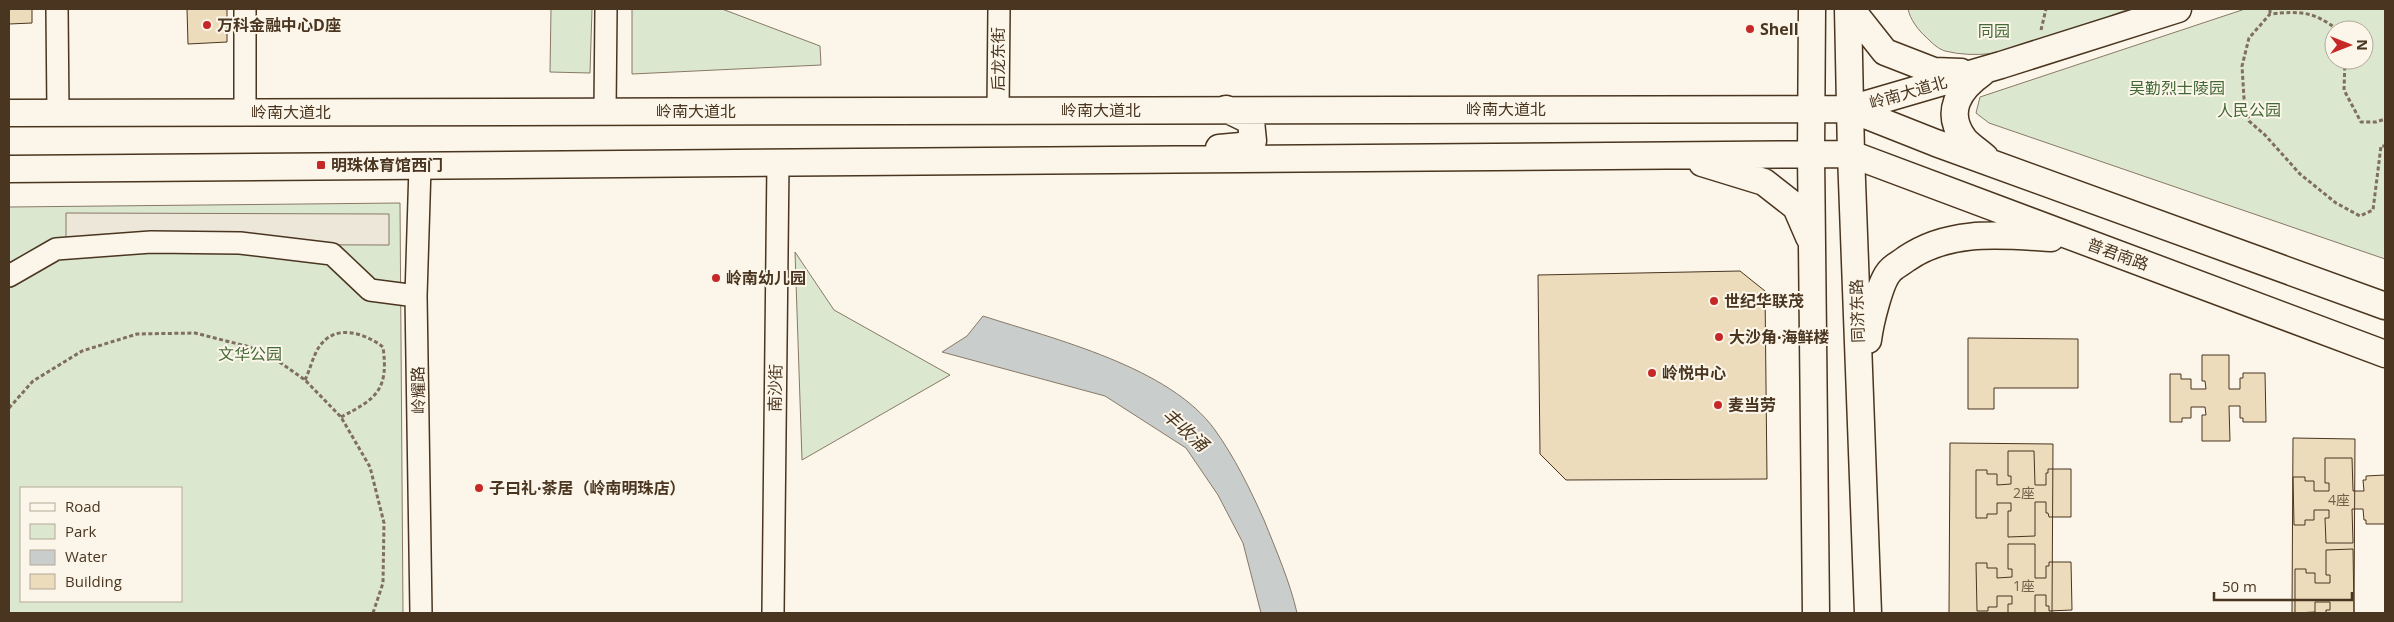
<svg xmlns="http://www.w3.org/2000/svg" width="2394" height="622" font-family="'Open Sans','Noto Sans SC',sans-serif">
<style>
.green{fill:#dce7d0;stroke:#887966;fill-rule:evenodd}
.parking{fill:#ede7d9;stroke:#887966}
.water{fill:#c9cecd;stroke:#887966}
.building{fill:#ecdcbc;stroke:#4a3520}
.lines{fill:none;stroke-linecap:round;stroke-linejoin:round}
.minor-casing{stroke:#4a3520;stroke-width:24}
.major-casing{stroke:#4a3520;stroke-width:29}
.path{stroke:#7f6f5c;stroke-width:3;stroke-dasharray:4 2.5;stroke-linecap:butt}
.minor{stroke:#fbf6e9;stroke-width:21}
.major{stroke:#fbf6e9;stroke-width:26}
.poi-dot{fill:#c62828;stroke:#fbf6e9;stroke-width:2}
.labels{text-anchor:middle;stroke-width:4;stroke-linejoin:round;paint-order:stroke}
.number-label{font-size:14px;fill:#725f47}
.poi-label{font-size:16px;font-weight:bold;fill:#4a3520;stroke:#fbf6e9;text-anchor:start}
.park-label{font-size:16px;fill:#436837;stroke:#fbf6e9}
.street-label{font-size:16px;fill:#4a3520;stroke:#fbf6e9}
.water-label{font-size:18px;font-style:italic;fill:#4a3520;stroke:#fbf6e9}
</style>
<rect width="100%" height="100%" fill="#fbf6e9"/>
<path class="green" d="M551,9H592L590,73L550,72Z
M632,9H722L820,46L821,65L632,74Z
M1908,9H2129C2073,29 2005,66 1945,51C1938,49 1931,42 1926,37C1918,30 1910,19 1908,9Z
M2245,9H2385V259L1989,123L1976,113L1980,97ZM2334,30H2364V60H2334Z
M400,203L403,613H9V207ZM21,488H181V601H21Z
M795,252L834,310L950,375L802,460Z"/>
<path class="parking" d="M66,213L389,214V245L66,244Z"/>
<path class="water" d="M983,316C1054,339 1170,367 1215,430C1235,458 1250,489 1264,520C1276,550 1290,582 1297,613H1261L1243,543L1218,495L1186,448L1105,396L942,352L967,336Z"/>
<path class="building" d="M9,9H32V23L9,24Z
M187,9H227V42L188,44Z
M1740,271L1765,291L1767,479L1566,480L1540,454L1538,275Z
M1968,338L2078,339V388H1994V409H1968Z
M2202,355H2229V389H2240V378H2243V373H2265L2266,422H2243V418H2240V406H2229L2230,441H2202V415H2206L2205,407H2191V418H2182V422H2170V374H2181V379H2191V389H2206L2205,381H2202Z
M2293,438L2355,439L2354,613H2292Z
M1950,443L2053,444L2052,613H1949Z
M2008,451H2034L2035,485H2046V473H2048V469H2071V517H2049L2048,513H2046V502H2035V536L2008,537V511H2011V503H1997V514H1987V518H1976V470H1987V474H1997V485L2011,484V476H2008Z
M2325,458H2352L2353,491H2364L2363,480H2366V476L2385,475V524H2366V520H2364L2363,509H2352L2353,543H2326L2325,518H2329V510H2314V520H2305V525H2294L2293,477H2305V481H2314V491H2329V483H2325Z
M2008,544H2035V578H2046V566H2049V562H2071L2072,610L2049,611V606H2046V595H2035V613H2008V604H2012V596H1997V607H1988V611H1977L1976,563H1987V568H1997V578L2012,577V569H2008Z
M2353,549L2354,613H2326V610H2330V602H2315V612L2295,613V569H2306V573H2315V583H2330V575H2326V550Z"/>
<g class="lines">
<defs>
<path id="minor" d="M57,9L58,113
M245,9V113
M998,110L999,9
M605,111L606,9
M420,167L416,296L421,613
M9,276L56,249L151,242L240,243L332,254L370,290L416,296
M773,613L778,162"/>
<path id="major" d="M1812,9L1811,154L1816,613
M1848,9L1851,154L1868,613
M1851,9L1885,52L1934,71L1961,72
M1982,73C1959,89 1944,112 1964,139C1969,145 1978,151 1985,157
M1850,109L1936,143L2385,306
M9,113L1850,109L2001,65L2178,9
M1219,148L1241,146L1253,141L1251,121L1226,109
M1702,163L1764,182L1796,207L1809,237
M9,169L1851,154L2385,354
M1868,340C1870,324 1880,281 1890,271C1894,266 1901,263 1906,259C1949,229 2001,235 2051,238"/>
</defs>
<use href="#minor" class="minor-casing"/>
<use href="#major" class="major-casing"/>
<path class="path" d="M2270,9V14
M2041,30L2046,9
M2338,30C2313,11 2301,11 2270,14L2249,38L2242,66L2244,98L2249,121L2265,135L2300,174L2336,203L2360,216L2373,210L2381,146H2385
M2345,60L2344,90L2361,122H2376L2385,119
M305,380C310,370 313,356 319,347C335,323 365,333 383,347C389,390 376,399 341,417
M9,408L33,381L82,351L137,334L195,333L250,347L278,361L305,380L341,417L370,467L384,523L383,583L373,613"/>
<use href="#minor" class="minor"/>
<use href="#major" class="major"/>
</g>
<g class="poi-dot">
<circle cx="207" cy="25" r="5"/>
<circle cx="1750" cy="29" r="5"/>
<rect x="316" y="160" width="10" height="10" rx="2.5"/>
<circle cx="716" cy="278" r="5"/>
<circle cx="1714" cy="301" r="5"/>
<circle cx="1719" cy="337" r="5"/>
<circle cx="1652" cy="373" r="5"/>
<circle cx="1718" cy="405" r="5"/>
<circle cx="479" cy="488" r="5"/>
</g>
<g class="labels">
<g class="number-label">
<text x="2024" y="498">2座</text>
<text x="2339" y="505">4座</text>
<text x="2024" y="591">1座</text>
</g>
<g class="poi-label">
<text x="217" y="31">万科金融中心D座</text>
<text x="1760" y="35">Shell</text>
<text x="331" y="171">明珠体育馆西门</text>
<text x="726" y="284">岭南幼儿园</text>
<text x="1724" y="307">世纪华联茂</text>
<text x="1729" y="343">大沙角·海鲜楼</text>
<text x="1662" y="379">岭悦中心</text>
<text x="1728" y="411">麦当劳</text>
<text x="489" y="494">子曰礼·茶居（岭南明珠店）</text>
</g>
<g class="park-label">
<text x="1994" y="37">同园</text>
<text x="2177" y="94">吴勤烈士陵园</text>
<text x="2249" y="116">人民公园</text>
<text x="250" y="360">文华公园</text>
</g>
<g class="street-label">
<text transform="translate(998 59) rotate(-90)" y="6">后龙东街</text>
<text transform="translate(1908 92) rotate(-16)" y="6">岭南大道北</text>
<text x="1506" y="115">岭南大道北</text>
<text x="1101" y="116">岭南大道北</text>
<text x="696" y="117">岭南大道北</text>
<text x="291" y="118">岭南大道北</text>
<text transform="translate(2118 254) rotate(20)" y="6">普君南路</text>
<text transform="translate(1857 311) rotate(-92)" y="6">同济东路</text>
<text transform="translate(775 388) rotate(-89)" y="6">南沙街</text>
<text transform="translate(418 390) rotate(-91)" y="6">岭耀路</text>
</g>
<g class="water-label">
<text transform="translate(1185 430) rotate(42)" y="6">丰收涌</text>
</g>
</g>
<rect width="2394" height="622" fill="none" stroke="#4a3520" stroke-width="20"/>
<rect x="20" y="487" width="162" height="115" fill="#fbf6e9" stroke="#b4a999"/>
<rect x="30" y="503" width="25" height="8" fill="#fbf6e9" stroke="#b4a999"/>
<text x="65" y="512" font-size="15" fill="#4a3520">Road</text>
<rect x="30" y="524" width="25" height="15" fill="#dce7d0" stroke="#b4a999"/>
<text x="65" y="537" font-size="15" fill="#4a3520">Park</text>
<rect x="30" y="550" width="25" height="15" fill="#c9cecd" stroke="#b4a999"/>
<text x="65" y="562" font-size="15" fill="#4a3520">Water</text>
<rect x="30" y="574" width="25" height="15" fill="#ecdcbc" stroke="#b4a999"/>
<text x="65" y="587" font-size="15" fill="#4a3520">Building</text>
<g transform="translate(2349 45) rotate(90)"><circle r="24" fill="#fbf6e9" stroke="#b4a999"/>
<path d="M0-4L9 19L0 12L-9 19Z" fill="#c62828"/>
<text y="-8" font-size="14" font-weight="bold" text-anchor="middle" fill="#4a3520">N</text>
</g>
<path d="M2214 592v8h138v-8" fill="none" stroke="#4a3520" stroke-width="2.5"/>
<text x="2222" y="592" font-size="15" fill="#4a3520" stroke="#fbf6e9" stroke-width="4" paint-order="stroke">50 m</text>
</svg>
